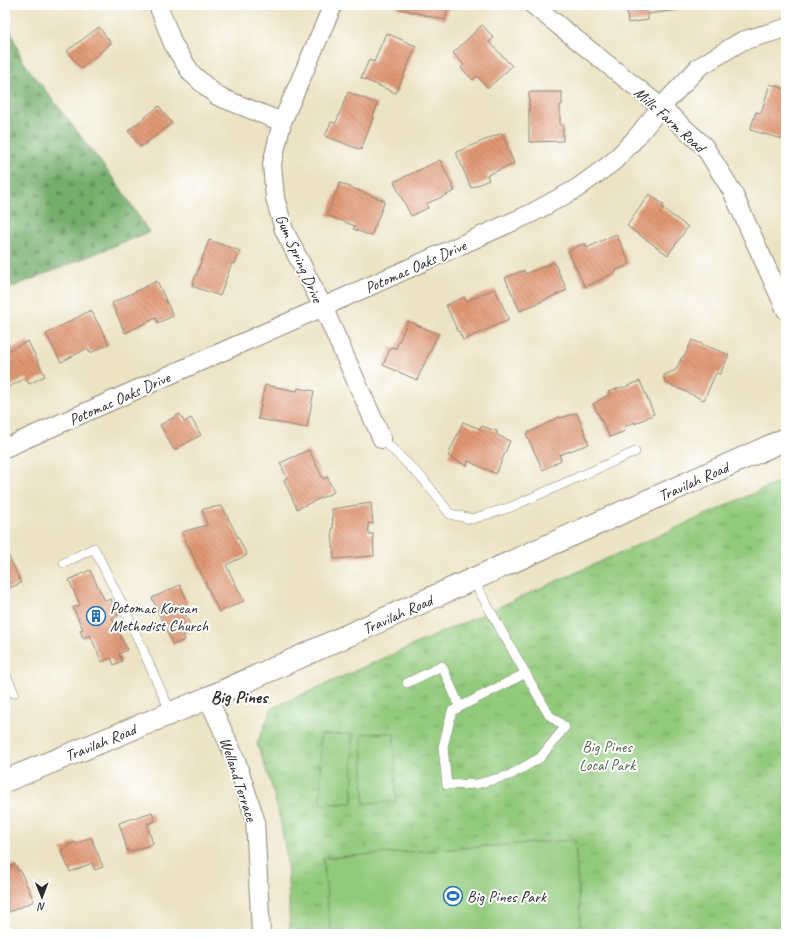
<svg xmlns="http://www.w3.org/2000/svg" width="791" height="939" font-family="Caveat,sans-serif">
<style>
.forest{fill:url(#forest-firs);stroke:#506c4c}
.park{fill:url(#park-tufts);stroke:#5e7a54}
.garden{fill:#92ca7c;stroke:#5e7a54}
.building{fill:url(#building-back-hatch)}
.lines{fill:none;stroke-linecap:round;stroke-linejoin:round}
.service-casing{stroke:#8b8777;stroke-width:10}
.minor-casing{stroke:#8b8777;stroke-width:20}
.secondary-casing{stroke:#8b8777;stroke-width:24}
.service{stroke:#fff;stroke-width:9}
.minor{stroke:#fff;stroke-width:18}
.secondary{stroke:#fff;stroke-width:22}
.labels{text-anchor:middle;stroke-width:4;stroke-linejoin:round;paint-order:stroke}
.street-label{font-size:16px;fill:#2b2b2b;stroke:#fff}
.poi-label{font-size:16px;fill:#2b2b2b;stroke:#fff;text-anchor:start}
.park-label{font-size:16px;fill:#4f6347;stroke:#fff}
.quarter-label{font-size:18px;font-weight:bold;fill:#2b2b2b;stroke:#fff}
</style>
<defs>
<pattern id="forest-firs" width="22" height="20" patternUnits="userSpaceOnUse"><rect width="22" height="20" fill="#75ae6c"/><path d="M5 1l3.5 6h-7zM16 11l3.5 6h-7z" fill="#608e59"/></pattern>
<pattern id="park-tufts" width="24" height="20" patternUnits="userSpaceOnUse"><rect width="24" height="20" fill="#92ca7c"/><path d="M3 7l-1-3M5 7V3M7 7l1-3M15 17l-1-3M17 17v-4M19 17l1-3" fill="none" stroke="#77a466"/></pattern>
<pattern id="building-back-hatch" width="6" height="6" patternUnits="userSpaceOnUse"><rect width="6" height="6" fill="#e09672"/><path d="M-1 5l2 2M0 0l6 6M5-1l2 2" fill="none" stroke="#b67b5e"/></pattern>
</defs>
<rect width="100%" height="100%" fill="#fff"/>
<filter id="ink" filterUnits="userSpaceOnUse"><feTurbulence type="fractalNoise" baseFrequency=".025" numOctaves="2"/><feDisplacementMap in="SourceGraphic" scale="8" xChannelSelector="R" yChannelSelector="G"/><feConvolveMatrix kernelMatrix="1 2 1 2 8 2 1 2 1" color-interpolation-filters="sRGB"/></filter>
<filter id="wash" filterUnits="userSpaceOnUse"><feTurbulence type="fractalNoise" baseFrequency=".012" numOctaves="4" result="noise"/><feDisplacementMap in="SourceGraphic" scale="16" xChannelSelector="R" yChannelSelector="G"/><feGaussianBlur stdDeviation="0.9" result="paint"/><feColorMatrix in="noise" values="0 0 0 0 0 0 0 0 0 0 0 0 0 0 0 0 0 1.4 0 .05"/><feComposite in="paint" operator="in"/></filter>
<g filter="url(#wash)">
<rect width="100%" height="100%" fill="#ebe3c3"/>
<path class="forest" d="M5,16L22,60L119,186L149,232L5,290Z"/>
<path class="park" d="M786,479V934H290C289,907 289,881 286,854C281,816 271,780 257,744L272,708Z"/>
<path class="garden" d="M394,733L396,802L364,803L362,734Z
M352,734L353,803L321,804L320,735Z
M575,840L581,934H331L323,858Z"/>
<g id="blocks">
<path class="building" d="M398,5H449L445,20L397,8Z
M626,5H677L678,10L648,14V20L628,23Z
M482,25L494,38L489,42L512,66L488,88L477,76L473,80L461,68L464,65L453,53Z
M99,27L111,43L81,69L67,51Z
M386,33L416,46L396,93L361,78L369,60L374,62Z
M770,84L786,89V140L750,130L756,112L761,113Z
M348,92L378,104L372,118H373L361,150L325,136L331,122L336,123Z
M529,92H562V105H560V125L563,126V141L529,142Z
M159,106L172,123L141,147L128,131Z
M502,133L514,164L487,175L489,180L471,188L456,152Z
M440,160L455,191L426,204L428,208L411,216L394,182Z
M340,183L385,201L371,236L353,229L355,226L327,215Z
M649,194L664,205L662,208L688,227L668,255L627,226Z
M616,234L630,264L615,271L616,272L585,287L568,251L585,243L587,248Z
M209,240L240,251L235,264L232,263L220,296L192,286Z
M554,262L567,290L520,311L505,278L524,270L525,274Z
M157,281L173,316L158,323L156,318L125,333L112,303Z
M495,289L509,320L463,340L459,331L458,332L446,305L464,297L466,301Z
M91,310L109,344L90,353L88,348L61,362L46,334Z
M408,321L438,334L417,380L383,365L391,347L396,348Z
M692,340L729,355L720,374L716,373L704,400L666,383L664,379V375L676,370L682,357H684Z
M28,341L45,376L29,384L26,378L5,389V352Z
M640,381L654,414L635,424V422L624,427L625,431L610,437L593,404L610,394L608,392L622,387L623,388Z
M265,385L297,391L298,388L314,391L307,428L258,419Z
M577,413L589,444L559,455L561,460L543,470L526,434L559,417L561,418Z
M180,414L184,422L191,418L201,435L174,450L160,425Z
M463,422L480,429L481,426L497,431V435L510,441L496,474L468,461L467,466L448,456Z
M309,450L323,479L327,477L334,492L297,509L284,480L287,478L280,463Z
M371,503L373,524L368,523L369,534H373L374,556L334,559L332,529L333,528L332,509Z
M222,506L247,555L226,565L244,601L219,612L182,532L207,525L202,509Z
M9,556L21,583L5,590V558Z
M90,570L105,601L111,599L118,615L112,618L127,650L119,654L122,661L114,665L111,658L102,662L90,635L83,638L80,630L83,629L73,608L80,605L69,580Z
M180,585L188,603L182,606L192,630L183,634L185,640L173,645L152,598Z
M152,812L155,821L147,824L153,844L128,852L119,823Z
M91,837L103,867L95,870L92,863L70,872L61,850L69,846L68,845L75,842L76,844Z
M15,864L18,871L20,870L34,901L9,912L5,903L8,902L5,896V869Z"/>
</g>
</g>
<g filter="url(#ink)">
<use href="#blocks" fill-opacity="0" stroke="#8b8777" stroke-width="1"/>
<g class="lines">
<defs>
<path id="service" d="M382,439L424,480L450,514L472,519L511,507L635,452
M64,563L94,548L124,608L171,713
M473,580L549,715L565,727L540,758L510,775L477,784L447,785L443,747L452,711L526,673
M5,673L14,693
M407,683L442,666L460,707"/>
<path id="minor" d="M158,5L173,44L191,73L217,96L282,122
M333,5L282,122L272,164L275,198L284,230L323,307L382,439
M533,5L661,107L704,146L732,191L786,310
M5,448L323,307L530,214L576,189L613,162L635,139L661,107L699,67L742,41L786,28
M208,698L236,760L255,819L261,934"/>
<path id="secondary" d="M5,781L208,698L786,439"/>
</defs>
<use href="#service" class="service-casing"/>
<use href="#minor" class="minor-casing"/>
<use href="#secondary" class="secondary-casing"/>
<use href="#service" class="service"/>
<use href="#minor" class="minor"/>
<use href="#secondary" class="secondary"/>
</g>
</g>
<defs>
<symbol id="building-ring" viewBox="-11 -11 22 22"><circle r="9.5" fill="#fff" stroke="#1f6fb2" stroke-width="1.5"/><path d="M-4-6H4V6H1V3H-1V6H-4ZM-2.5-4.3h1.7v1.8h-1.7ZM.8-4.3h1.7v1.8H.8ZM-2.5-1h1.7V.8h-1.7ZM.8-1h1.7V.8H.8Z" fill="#1f6fb2"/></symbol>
<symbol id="stadium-ring" viewBox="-11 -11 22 22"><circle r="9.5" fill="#fff" stroke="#1f6fb2" stroke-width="1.5"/><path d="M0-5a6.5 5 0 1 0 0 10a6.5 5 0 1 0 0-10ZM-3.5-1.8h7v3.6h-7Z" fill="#1f6fb2"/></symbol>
</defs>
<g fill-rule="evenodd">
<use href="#building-ring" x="85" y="605" width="22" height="22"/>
<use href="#stadium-ring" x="442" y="885" width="22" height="22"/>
</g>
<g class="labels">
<g class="street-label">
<text transform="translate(670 119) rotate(42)" y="6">Mills Farm Road</text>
<text transform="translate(300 258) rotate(66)" y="6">Gum Spring Drive</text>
<text transform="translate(415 266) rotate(-24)" y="6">Potomac Oaks Drive</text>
<text transform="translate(119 398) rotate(-24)" y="6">Potomac Oaks Drive</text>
<text transform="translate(693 481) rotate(-24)" y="6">Travilah Road</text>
<text transform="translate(397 614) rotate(-24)" y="6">Travilah Road</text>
<text transform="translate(100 742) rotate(-22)" y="6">Travilah Road</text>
<text transform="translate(239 779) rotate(72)" y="6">Welland Terrace</text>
</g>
<g class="poi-label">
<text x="110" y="613">Potomac Korean<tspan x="110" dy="18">Methodist Church</tspan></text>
<text x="467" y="902">Big Pines Park</text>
</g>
<g class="park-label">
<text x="607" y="752">Big Pines<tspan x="607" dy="18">Local Park</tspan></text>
</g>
<g class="quarter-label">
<text x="239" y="703">Big Pines</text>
</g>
</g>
<rect width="791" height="939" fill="none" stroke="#fff" stroke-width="20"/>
<g transform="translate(42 897) rotate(179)" stroke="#ffffff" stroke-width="3" paint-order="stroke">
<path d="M0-3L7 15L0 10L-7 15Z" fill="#2b2b2b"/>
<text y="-6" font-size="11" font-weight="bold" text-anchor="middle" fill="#2b2b2b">N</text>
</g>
</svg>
